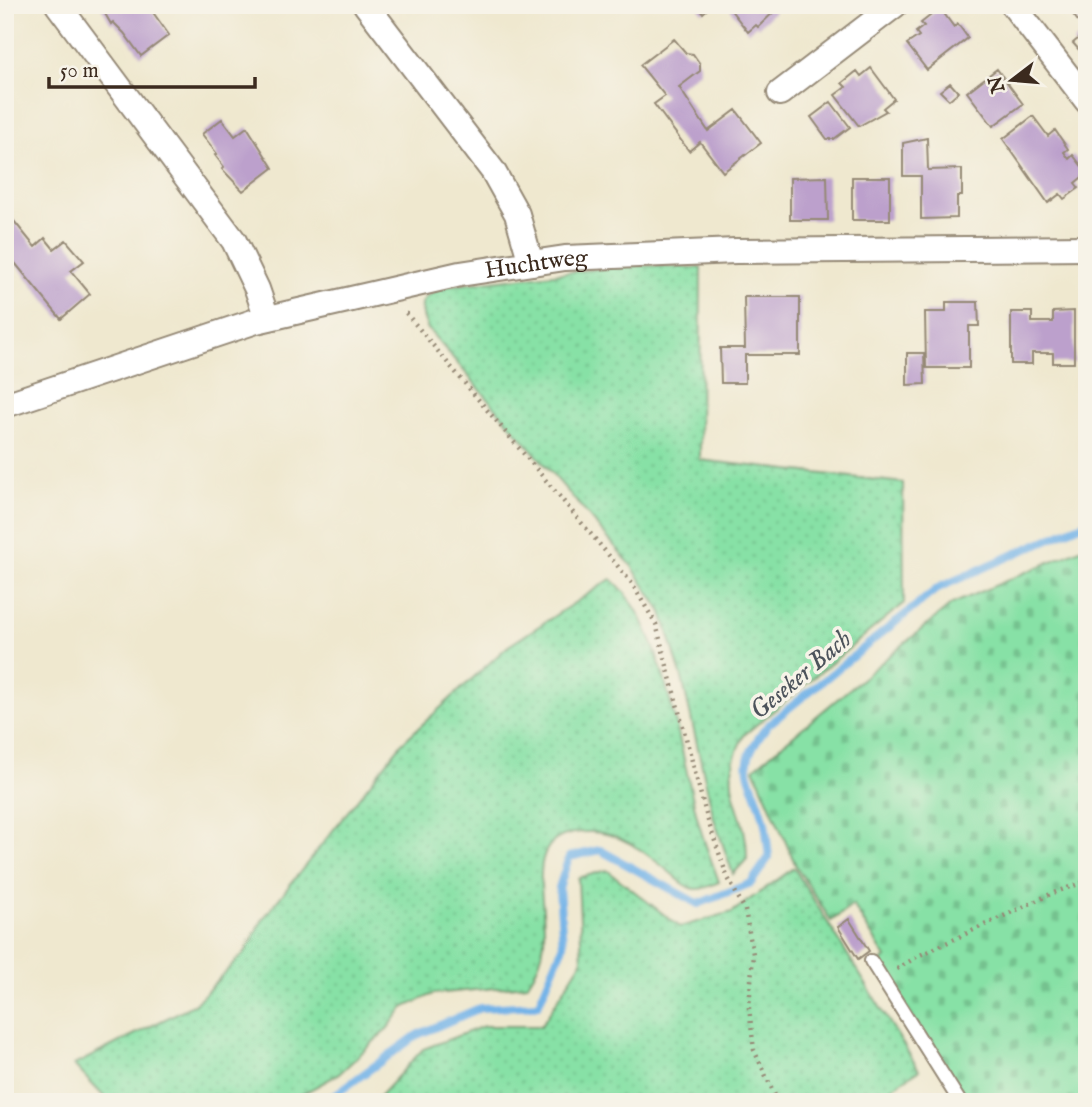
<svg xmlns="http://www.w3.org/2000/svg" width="1092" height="1107" font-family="'IM FELL English',serif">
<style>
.grass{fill:url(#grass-dots);stroke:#618662;stroke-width:2}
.cemetery{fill:url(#cemetery-stones);stroke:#618662;stroke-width:2}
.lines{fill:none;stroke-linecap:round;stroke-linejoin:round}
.stream{stroke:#74b4e8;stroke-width:8}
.building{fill:#bca0cc}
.lane-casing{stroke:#958976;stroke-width:16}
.street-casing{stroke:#958976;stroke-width:28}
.path{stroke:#958976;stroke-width:4.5;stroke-dasharray:2 5;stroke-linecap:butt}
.lane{stroke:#fff;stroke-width:12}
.street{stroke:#fff;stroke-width:24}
.labels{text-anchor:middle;stroke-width:7;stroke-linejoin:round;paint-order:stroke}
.street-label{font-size:24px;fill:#3b2a1e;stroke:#f7f3e8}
.water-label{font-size:26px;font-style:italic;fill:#4c535b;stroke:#f7f3e8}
</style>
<defs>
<pattern id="grass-dots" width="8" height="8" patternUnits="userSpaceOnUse" patternTransform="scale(1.75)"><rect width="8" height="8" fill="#87e1a6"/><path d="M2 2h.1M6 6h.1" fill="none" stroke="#75c18e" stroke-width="1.8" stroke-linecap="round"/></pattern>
<pattern id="cemetery-stones" width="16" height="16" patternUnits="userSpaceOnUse" patternTransform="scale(1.75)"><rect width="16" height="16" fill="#87e1a6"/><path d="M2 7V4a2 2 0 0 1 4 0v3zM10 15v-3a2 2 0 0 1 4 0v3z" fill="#75c18e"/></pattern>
</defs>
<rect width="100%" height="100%" fill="#f7f3e8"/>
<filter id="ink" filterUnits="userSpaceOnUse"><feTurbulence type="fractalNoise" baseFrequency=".0143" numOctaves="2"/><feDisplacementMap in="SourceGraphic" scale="14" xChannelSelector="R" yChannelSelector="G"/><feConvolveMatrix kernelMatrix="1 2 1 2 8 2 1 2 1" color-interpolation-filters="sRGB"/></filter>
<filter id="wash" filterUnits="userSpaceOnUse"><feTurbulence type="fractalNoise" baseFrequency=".00686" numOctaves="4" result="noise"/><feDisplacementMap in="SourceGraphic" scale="28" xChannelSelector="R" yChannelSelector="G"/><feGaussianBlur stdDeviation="1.57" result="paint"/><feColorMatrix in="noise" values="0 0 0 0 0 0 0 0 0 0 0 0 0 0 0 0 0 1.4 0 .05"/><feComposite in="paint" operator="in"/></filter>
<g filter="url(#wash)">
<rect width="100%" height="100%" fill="#efe8cf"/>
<path class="grass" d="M632,265L701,268L700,460L903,483L904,603L744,735C714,792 748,805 747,859L733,874L714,819L682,678L662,612L631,565L428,329C416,302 420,296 448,286Z
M611,579C663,618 681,758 698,820C703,841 712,861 719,882C709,886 699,892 688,887C681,883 674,875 667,870C645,852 621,833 592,832C518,829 547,894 544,941C543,957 536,972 527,985L433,994L403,1008L387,1029L339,1074L288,1102H109L74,1065L195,1004L245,952L263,919L402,743L507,647Z
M794,868L919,1070L871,1102H374L423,1049L484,1026H541L582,961L578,878L607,870L680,927L732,912Z"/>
<path class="cemetery" d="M1087,546V1102H966L879,964L886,958L853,905L831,921L796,866L754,768L952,604Z"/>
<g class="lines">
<path class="stream" d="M325,1102L417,1035L480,1008L538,1005L563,946L559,888L569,857L600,850L698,904L751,883L769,857C767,844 767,831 764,819C752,772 732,770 768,725L938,588L1087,522"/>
</g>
<g id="blocks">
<path class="building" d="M100,5H153L155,9L152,11L169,35L141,56L124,33L113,22L111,24Z
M697,5H712L703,13Z
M727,5H781L758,27L756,25L748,32Z
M1074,5H1087V54L1083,49L1080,51L1073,43L1086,32L1069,9Z
M940,8L954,27L958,24L968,38L927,70L907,44L919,36L916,32L924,26L921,23Z
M674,39L686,53L693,54L700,64V71L679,87L708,131L736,110L761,143L723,172L700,142L689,151L654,104L665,96L640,65Z
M871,68L894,99L883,108L886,111L859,126L835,95L846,87L842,83L857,71L861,76Z
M997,69L1023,104L993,126L967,92Z
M950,83L958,92L949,100L940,91Z
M831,102L850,127L834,139H827L811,117Z
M1033,116L1048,136L1055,130L1068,149L1064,152L1069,159L1073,155L1087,173L1075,183L1079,188L1064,199L1060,194L1048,203L1003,139Z
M222,119L235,136L247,127L273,168L243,191L222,169L224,167L215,155L217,154L202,134Z
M927,138L928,170L962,169V196H957V218L921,219V176H903V143Z
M827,177L828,220H790V178Z
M852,177H890V220H852Z
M5,210L35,247L45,238L54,249L66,240L84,261L71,271L90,294L61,319L15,263L5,271Z
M744,297H800V355H745V383H721L720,348H745Z
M946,302H978L979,326H969V368H926L925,312H946Z
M1074,311V363H1053V353H1032V364H1011V312H1032V322H1053V312Z
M907,353H924L925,384L907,385Z
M849,919L869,951L858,959L838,927Z"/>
</g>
</g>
<g filter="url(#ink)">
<use href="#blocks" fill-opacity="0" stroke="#958976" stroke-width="2"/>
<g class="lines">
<defs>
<path id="lane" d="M871,961L960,1102"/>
<g id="street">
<path d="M58,5L234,241L257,289L267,318"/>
<path d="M366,5L493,171L517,214L531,263"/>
<path d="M1013,5L1087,101"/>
<path d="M780,93L895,5"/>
<path id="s1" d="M5,405L256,321L460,274L565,258L736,251L1087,248"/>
</g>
</defs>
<use href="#lane" class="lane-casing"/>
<use href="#street" class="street-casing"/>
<path class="path" d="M406,313L631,582L656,624L707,818L727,876L745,910L753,954L749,1008L754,1050L778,1102
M897,969L918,956L1053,893L1087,881"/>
<use href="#lane" class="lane"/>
<use href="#street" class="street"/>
</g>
</g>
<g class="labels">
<g class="street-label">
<text dy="8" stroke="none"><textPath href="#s1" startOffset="551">Huchtweg</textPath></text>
</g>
<g class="water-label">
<text transform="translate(800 674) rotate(-40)" y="9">Geseker Bach</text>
</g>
</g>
<rect width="1092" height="1107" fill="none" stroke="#f7f3e8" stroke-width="28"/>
<g transform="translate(1012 80) rotate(254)" stroke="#f7f3e8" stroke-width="5" paint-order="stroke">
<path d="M0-5L12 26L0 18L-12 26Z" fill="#3b2a1e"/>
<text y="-10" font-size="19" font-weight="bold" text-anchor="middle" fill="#3b2a1e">N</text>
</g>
<path d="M49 77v10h206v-10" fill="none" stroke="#3b2a1e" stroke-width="3.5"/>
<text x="60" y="77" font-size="21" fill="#3b2a1e" stroke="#f7f3e8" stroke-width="5" paint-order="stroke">50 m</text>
</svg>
